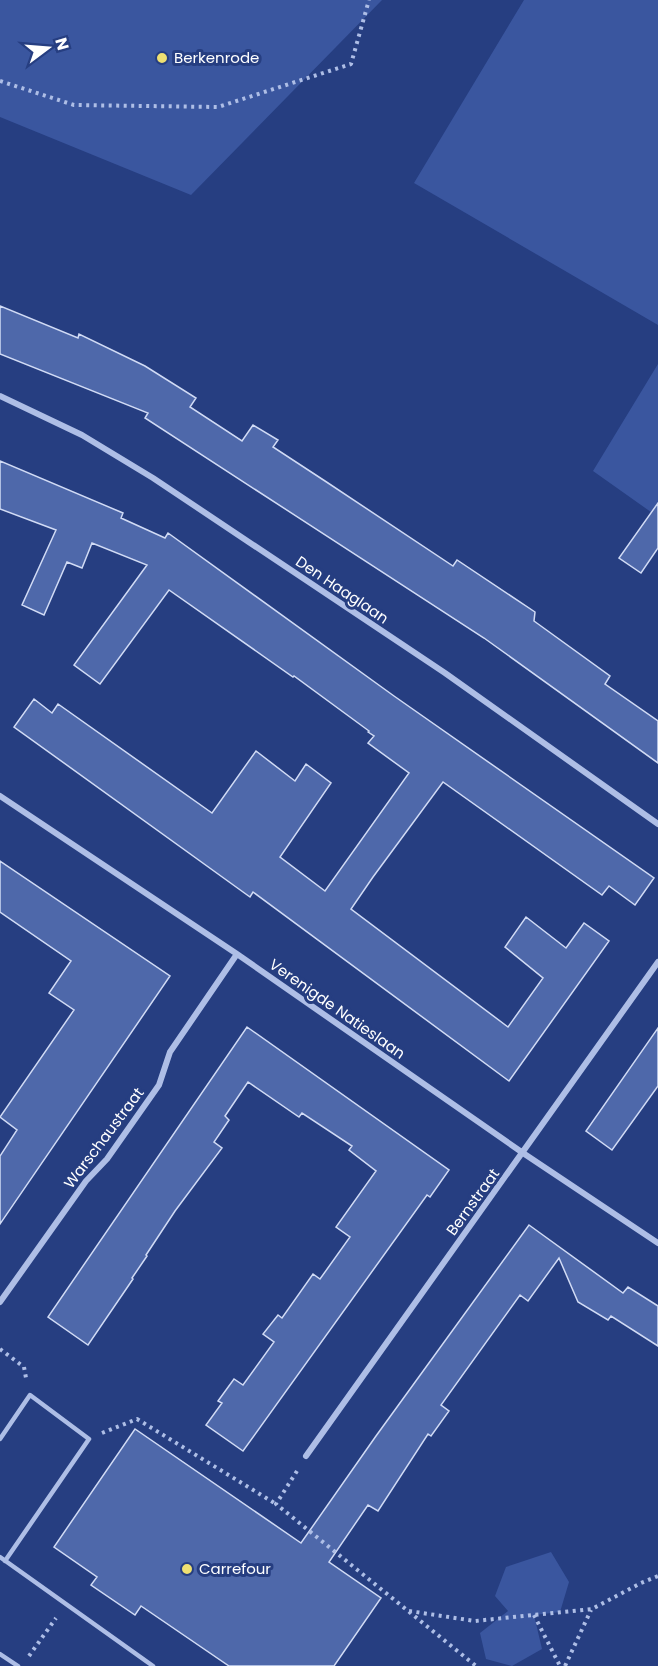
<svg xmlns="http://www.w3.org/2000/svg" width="658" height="1666" font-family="Poppins,sans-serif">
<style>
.green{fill:#3a569f}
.building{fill:#4e68aa;stroke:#d1dbf5;stroke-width:1.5}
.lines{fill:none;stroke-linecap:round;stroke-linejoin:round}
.path{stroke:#aebee6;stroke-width:4;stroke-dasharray:3 4.5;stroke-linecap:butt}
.service{stroke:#aebee6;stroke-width:4.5}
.minor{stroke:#aebee6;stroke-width:6}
.poi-dot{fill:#efe072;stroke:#263e81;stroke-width:2}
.labels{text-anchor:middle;stroke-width:6;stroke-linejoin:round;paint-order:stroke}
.poi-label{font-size:15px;fill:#fff;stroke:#263e81;text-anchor:start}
.street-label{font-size:15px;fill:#fff;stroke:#263e81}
</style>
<rect width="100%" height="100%" fill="#263e81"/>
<path class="green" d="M0,0H382L191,195L0,117Z
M524,0H658V325L414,183Z
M658,364V517L593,471Z
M551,1552L569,1582L560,1612L534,1615L542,1649L512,1666L486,1659L480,1633L508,1611L495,1596L506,1567Z"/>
<path class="building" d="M0,306L78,338L79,334L145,366L196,398L190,407L242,441L253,425L278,440L273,447L325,481L453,566L457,560L535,612L534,621L610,676L605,684L658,721V763L484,638L145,418L148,413L0,354Z
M0,461L123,513L121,518L165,538L168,533L394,696L654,878L635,905L609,886L602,895L443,782L373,877L351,909L508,1027L543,978L505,947L526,917L566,948L584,923L609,941L509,1081L253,892L250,897L14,727L34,699L52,713L58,704L212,813L256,751L295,781L306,764L331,783L280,857L325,891L409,773L368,743L374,736L368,732L369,731L294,676L293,677L169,590L100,684L74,665L147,565L92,543L82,568L67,562L44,615L22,605L56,530L0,509Z
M658,503V548L641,573L619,558Z
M0,861L170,976L0,1224V1156L17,1130L0,1117L74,1010L49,993L71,961L0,912Z
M247,1027L449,1170L430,1197L427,1195L243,1451L206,1425L222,1403L218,1401L234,1379L243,1385L274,1342L263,1334L278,1315L282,1318L313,1274L320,1279L350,1237L336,1227L376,1171L349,1150L352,1146L302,1113L299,1117L248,1082L225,1116L229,1120L214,1142L222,1148L175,1211L146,1255L147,1256L132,1278L133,1279L88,1345L48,1317Z
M658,1028V1086L612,1150L586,1131Z
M529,1225L623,1293L628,1287L658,1306V1346L611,1316L608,1320L578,1302L559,1258L528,1301L520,1295L441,1405L449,1411L431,1436L428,1434L378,1511L368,1505L329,1562L381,1598L334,1666H229L141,1606L135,1615L91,1585L97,1577L54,1547L135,1429L301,1543L376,1436Z"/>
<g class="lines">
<path class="path" d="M0,81L74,105L218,107L351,64L369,0
M0,1349L24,1367L26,1378
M102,1433L137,1419L276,1504
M297,1471L276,1504L476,1666
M409,1611L475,1621L592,1609L641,1583L658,1576
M534,1615L560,1666
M29,1656L56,1618
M565,1666L591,1610"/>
<path class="service" d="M0,1439L30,1395L89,1439L5,1561
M0,1557L153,1666
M0,1654L18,1666"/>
<path class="minor" d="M0,396L82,435L153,478L445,673L658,824
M0,796L237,954L523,1153L658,1243
M0,1302L86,1181L107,1159L159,1085L170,1052L237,954
M306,1456L658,962"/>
</g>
<g class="poi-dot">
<circle cx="162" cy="58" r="6"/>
<circle cx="187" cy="1569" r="6"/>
</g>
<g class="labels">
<g class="poi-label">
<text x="174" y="63">Berkenrode</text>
<text x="199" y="1574">Carrefour</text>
</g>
<g class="street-label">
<text transform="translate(342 590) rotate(34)" y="5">Den Haaglaan</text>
<text transform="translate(337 1009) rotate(35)" y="5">Verenigde Natieslaan</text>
<text transform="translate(104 1138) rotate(-53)" y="5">Warschaustraat</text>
<text transform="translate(473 1202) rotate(-54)" y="5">Bernstraat</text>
</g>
</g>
<g transform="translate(48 48) rotate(74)" stroke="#263e81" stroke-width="4.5" paint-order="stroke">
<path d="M0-4.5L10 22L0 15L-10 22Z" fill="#ffffff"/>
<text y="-9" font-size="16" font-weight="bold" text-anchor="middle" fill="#ffffff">N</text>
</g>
</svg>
